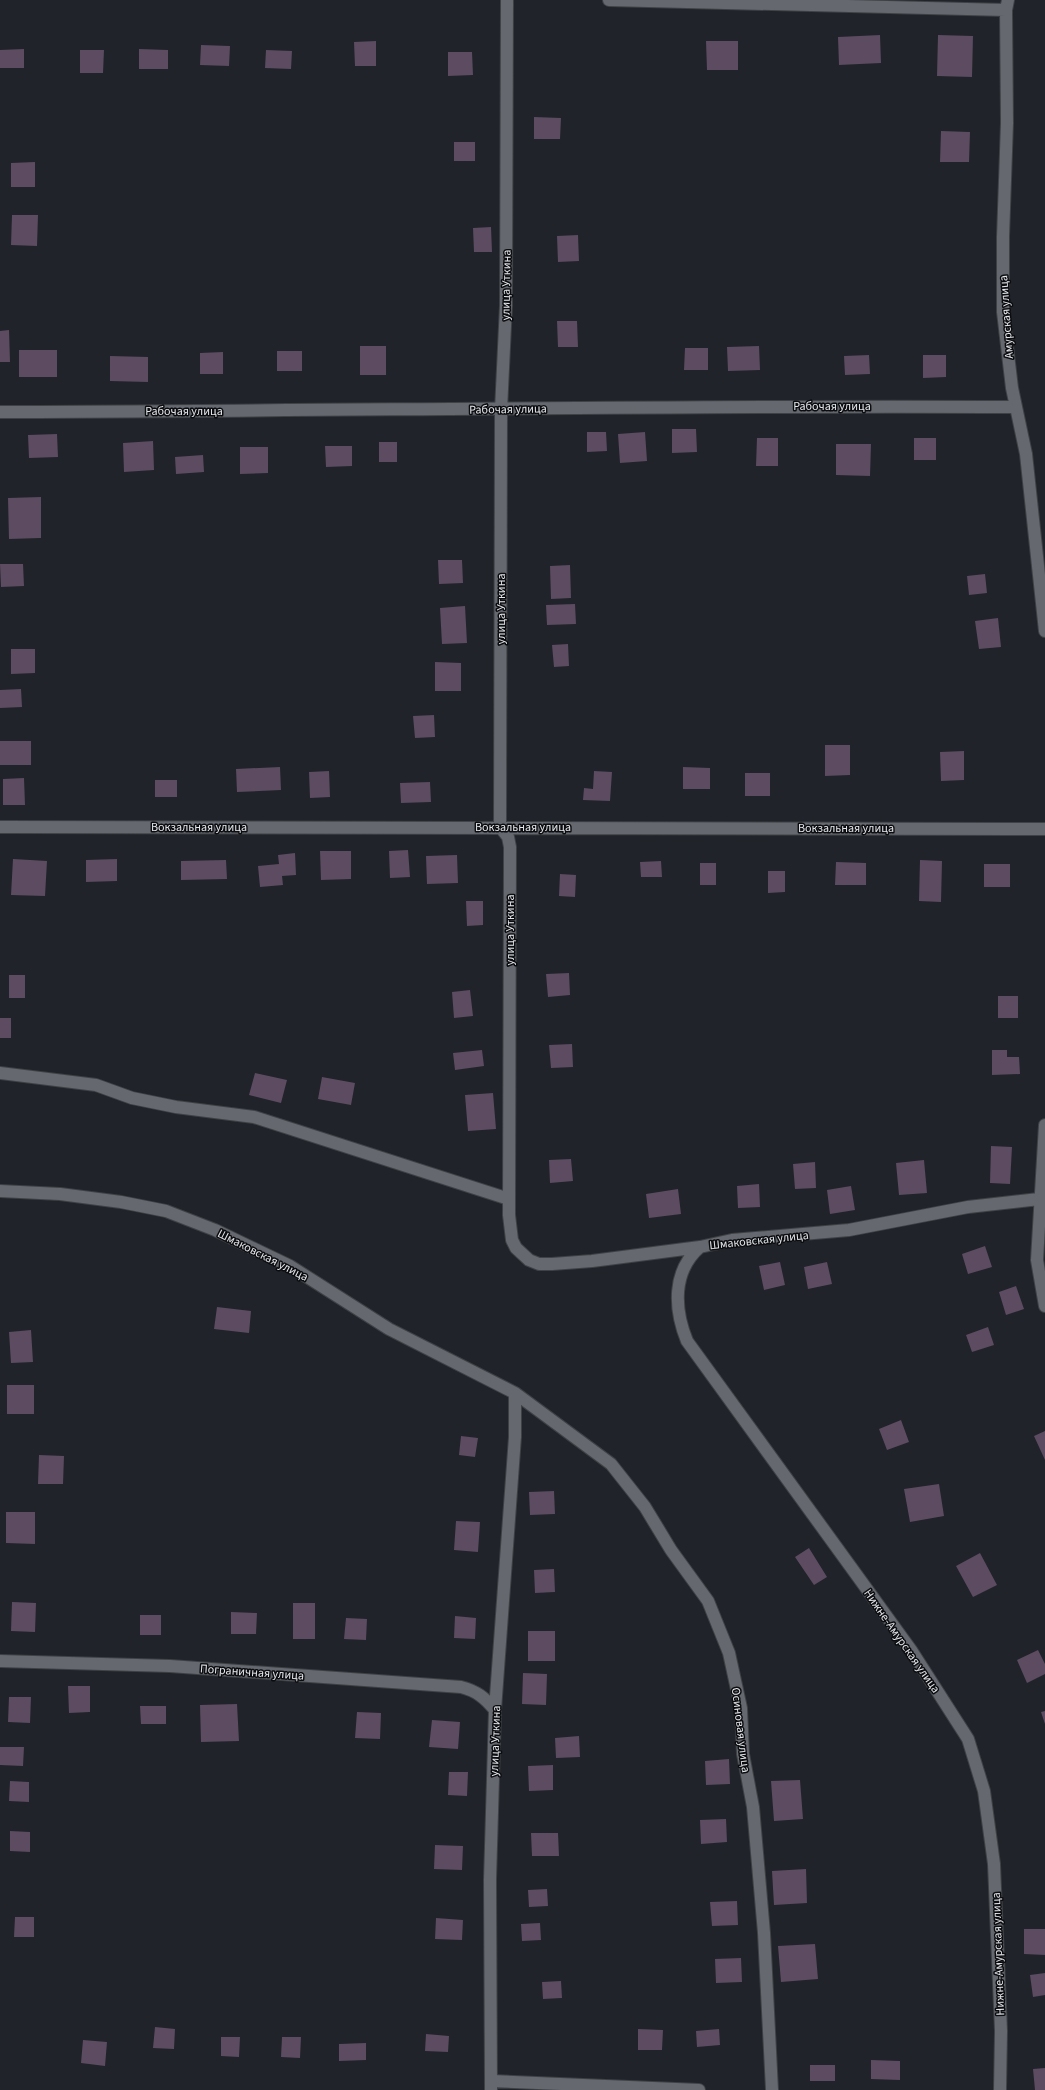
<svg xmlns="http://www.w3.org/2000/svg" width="1045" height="2090" font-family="'Source Sans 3',sans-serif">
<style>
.building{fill:#5c4b61}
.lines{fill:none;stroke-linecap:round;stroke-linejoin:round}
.minor-casing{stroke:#3e4145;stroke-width:14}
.minor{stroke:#65686f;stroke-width:12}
.labels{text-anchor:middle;stroke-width:3;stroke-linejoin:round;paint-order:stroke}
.street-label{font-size:12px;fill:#e4e7eb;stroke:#0b0c0f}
</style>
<rect width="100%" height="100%" fill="#202329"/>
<path class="building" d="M880,35L881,63L839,65L838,37Z
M938,35L973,36L972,77L937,76Z
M376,41V66H355L354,42Z
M706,41H738V70H707Z
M201,45L230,46L229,66L200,65Z
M24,49V68H0V50Z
M139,49L168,50V69H139Z
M80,50H104L103,73H80Z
M266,50L292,51L291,69L265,68Z
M448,52H472L473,75L448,76Z
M534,117L561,118L560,139H534Z
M941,131L970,132L969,162H940Z
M454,142H475V161H454Z
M35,162V187H11V163Z
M12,215H38L37,246L11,245Z
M491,227L492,252H474L473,228Z
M578,235L579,261L558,262L557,236Z
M557,321H577L578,347H558Z
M9,330L10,362H0V331Z
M360,346H386V375H360Z
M759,346L760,370L728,371L727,347Z
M685,348H708V370H684Z
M19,350H57V377H19Z
M277,351H302V371H277Z
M223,352V374H200V353Z
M869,355L870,374L845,375L844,356Z
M923,355H946V377L923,378Z
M110,356L148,357V382L110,381Z
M672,429H696L697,452L672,453Z
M587,432H606L607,451L587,452Z
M645,432L647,461L620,463L618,434Z
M57,434L58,457L29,458L28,435Z
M757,438H778V466H756Z
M914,438H936V460H914Z
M153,441L154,470L124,472L123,443Z
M379,442H397V462H379Z
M836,444H871L870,476L836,475Z
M325,446H352V466L326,467Z
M240,447H268V473L240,474Z
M203,455L204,472L176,474L175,457Z
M41,497V538L9,539L8,498Z
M438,560H462L463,583L439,584Z
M0,564H23L24,586L1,587Z
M570,565L571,598L551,599L550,566Z
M985,574L987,593L969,595L967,576Z
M575,604L576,624L547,625L546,605Z
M465,606L467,643L442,644L440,608Z
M998,618L1001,647L979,649L975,621Z
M568,644L569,666L554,667L552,645Z
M11,649H35V673L11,674Z
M435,662L461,663V691H435Z
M21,689L22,707L0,708V690Z
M434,715L435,737L415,738L413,716Z
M0,741H31V765H0Z
M825,745H850V775L825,776Z
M964,751V780L941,781L940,752Z
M280,767L281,790L237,792L236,769Z
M683,767L710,768V789H683Z
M329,771L330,797L310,798L309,772Z
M594,771L612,772L610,801L583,800L584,788L593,789Z
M745,773H770V796H745Z
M24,778L25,805H3V779Z
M155,780H177V797H155Z
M430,782L431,802L401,803L400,783Z
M408,850L410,877L390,878L389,851Z
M320,851H351V879L321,880Z
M295,853L296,875L282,876L283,885L260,887L258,866L279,864L278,855Z
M457,855L458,883L427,884L426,856Z
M13,859L47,861L45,896L11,895Z
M117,859V881L86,882V860Z
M226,860L227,879L181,880V861Z
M920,860L942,861L941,902L919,901Z
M661,861L662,877H641L640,862Z
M836,862L866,863V885H835Z
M700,863H716V885H700Z
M984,864H1010V887H984Z
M768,871H785V892L768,893Z
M560,874L576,875L575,897L559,896Z
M466,901H483V925L467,926Z
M569,973L570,995L548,997L546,974Z
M9,975H25V998H9Z
M470,990L473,1016L454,1018L452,992Z
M998,996H1018V1018H998Z
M0,1018H11V1038H0Z
M572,1044L573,1067L551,1068L549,1045Z
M482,1050L484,1066L455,1070L453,1053Z
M992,1050H1007V1057H1019L1020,1074L992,1075Z
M255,1073L287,1080L281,1103L249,1095Z
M322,1077L355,1083L351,1105L318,1099Z
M493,1093L496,1129L468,1131L465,1095Z
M991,1146L1012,1147L1010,1184L990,1183Z
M571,1159L573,1181L550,1183L549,1160Z
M924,1160L927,1193L899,1195L896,1163Z
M815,1162L816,1188L795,1189L793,1164Z
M759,1184L760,1207L738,1208L737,1186Z
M851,1186L855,1210L830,1214L827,1190Z
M678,1189L681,1214L649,1218L646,1194Z
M985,1246L992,1267L968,1274L962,1254Z
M780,1262L785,1285L764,1290L759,1266Z
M827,1262L832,1284L808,1289L804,1267Z
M1016,1286L1024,1309L1006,1315L999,1292Z
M217,1307L251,1311L249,1333L214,1329Z
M988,1327L994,1345L972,1352L966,1335Z
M31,1330L33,1362L11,1363L9,1332Z
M7,1385H34V1414H7Z
M901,1420L909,1442L887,1450L879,1429Z
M1045,1431V1460L1034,1436Z
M461,1436L478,1438L475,1457L459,1455Z
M39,1455L64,1456L63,1484H38Z
M939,1484L944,1516L910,1522L904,1489Z
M554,1491L555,1514L530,1515L529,1492Z
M6,1512H35V1544L6,1543Z
M456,1521L480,1522L478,1552L454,1550Z
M809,1548L827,1577L814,1585L795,1557Z
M980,1553L997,1585L973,1597L956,1566Z
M554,1569L555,1592L535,1593L534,1570Z
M12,1602L36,1603L35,1632L11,1631Z
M293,1603H315V1639H293Z
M231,1612L257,1613L256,1634H231Z
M140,1615H161V1635H140Z
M455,1616L476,1618L475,1639L454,1638Z
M346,1618L367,1619L366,1640L344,1639Z
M528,1631H555V1661H528Z
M1038,1650L1045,1664V1674L1027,1683L1017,1660Z
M523,1673L547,1674L546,1705L522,1704Z
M68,1686H90V1712L69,1713Z
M9,1697H31L30,1723L8,1722Z
M237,1704L239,1741L201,1742L200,1705Z
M140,1706H166V1724H141Z
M1045,1711V1724L1041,1712Z
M357,1712L381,1713L380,1739L355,1738Z
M432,1720L460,1722L458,1749L429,1747Z
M579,1736L580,1757L556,1758L555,1738Z
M0,1747H24L23,1766L0,1765Z
M729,1759L730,1784L706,1785L705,1761Z
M553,1765V1790L529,1791L528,1766Z
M449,1772H468L467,1796L448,1795Z
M800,1780L803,1819L774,1821L771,1781Z
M10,1781L29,1782V1802L9,1801Z
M726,1819L727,1842L701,1844L700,1820Z
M10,1831L30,1832V1852L10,1851Z
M531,1833H558L559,1856H532Z
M435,1845L463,1846L462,1870L434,1869Z
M806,1869L807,1903L774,1905L772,1871Z
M547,1889L548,1906L529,1907L528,1890Z
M737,1901L738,1925L712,1926L710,1902Z
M15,1917H34V1937H14Z
M436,1918L463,1920L462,1940L435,1939Z
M540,1923L541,1940L522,1941L521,1924Z
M1024,1929H1045V1955L1024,1954Z
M815,1944L818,1979L781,1982L778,1946Z
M741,1958L742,1982L716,1983L715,1959Z
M1045,1973V1995L1033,1997L1030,1975Z
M561,1981L562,1998L543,1999L542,1982Z
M155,2027L175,2029L174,2049L153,2048Z
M638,2029L663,2030L662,2050H638Z
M719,2029L720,2045L697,2047L696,2031Z
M426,2034L449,2036L448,2052L425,2051Z
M221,2037H240L239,2057L221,2056Z
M282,2037H301L300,2058L281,2057Z
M83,2040L107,2042L105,2066L81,2063Z
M366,2043V2060L339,2061V2044Z
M871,2060L900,2061V2080L871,2079Z
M810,2065H835V2081H810Z
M1045,2068V2090H1035L1033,2069Z"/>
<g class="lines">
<defs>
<path id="minor" d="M507,0L506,305L501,410L500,827L508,837L510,847L509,1215L512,1240L516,1248L529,1260L539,1264H552L592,1261L700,1247L732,1240L849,1230L968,1207L1039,1199
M609,0L1006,10
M1008,0L1006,10L1007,123L1003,237V312L1012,388L1026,454L1045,631
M0,412C338,411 677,405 1015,407
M0,827L1045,829
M0,1073L96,1085L132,1098L176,1107L254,1117L509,1199
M1045,1125L1037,1260L1045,1306
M0,1191L60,1194L121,1202L166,1211L215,1230L290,1266L389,1329L515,1393L611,1464L645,1507L671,1550L708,1601L729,1653L741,1708L743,1754L753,1807L764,1933L772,2090
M700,1247C672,1271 674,1309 687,1341L911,1650L968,1739L984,1791L994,1864L1001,2031L1000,2090
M0,1661L170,1666L461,1687C477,1691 485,1698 495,1710
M492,2081L699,2090
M491,2090L490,1880L495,1710L515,1437V1393"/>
</defs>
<use href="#minor" class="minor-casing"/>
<use href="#minor" class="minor"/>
</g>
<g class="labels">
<g class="street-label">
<text transform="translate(506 285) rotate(-89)" y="4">улица Уткина</text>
<text transform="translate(1006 317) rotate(-94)" y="4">Амурская улица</text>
<text x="832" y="410">Рабочая улица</text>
<text transform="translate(508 409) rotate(-1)" y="4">Рабочая улица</text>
<text x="184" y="415">Рабочая улица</text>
<text transform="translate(501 609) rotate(-90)" y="4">улица Уткина</text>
<text x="199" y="831">Вокзальная улица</text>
<text x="523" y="831">Вокзальная улица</text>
<text x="846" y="832">Вокзальная улица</text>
<text transform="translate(510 930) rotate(-90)" y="4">улица Уткина</text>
<text transform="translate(759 1240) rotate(-6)" y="4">Шмаковская улица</text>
<text transform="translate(263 1255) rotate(27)" y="4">Шмаковская улица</text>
<text transform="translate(902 1641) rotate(55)" y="4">Нижне-Амурская улица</text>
<text transform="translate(252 1672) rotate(4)" y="4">Пограничная улица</text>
<text transform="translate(741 1730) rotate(83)" y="4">Осиновая улица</text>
<text transform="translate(495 1741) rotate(-88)" y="4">улица Уткина</text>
<text transform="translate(998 1954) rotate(-92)" y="4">Нижне-Амурская улица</text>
</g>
</g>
</svg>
